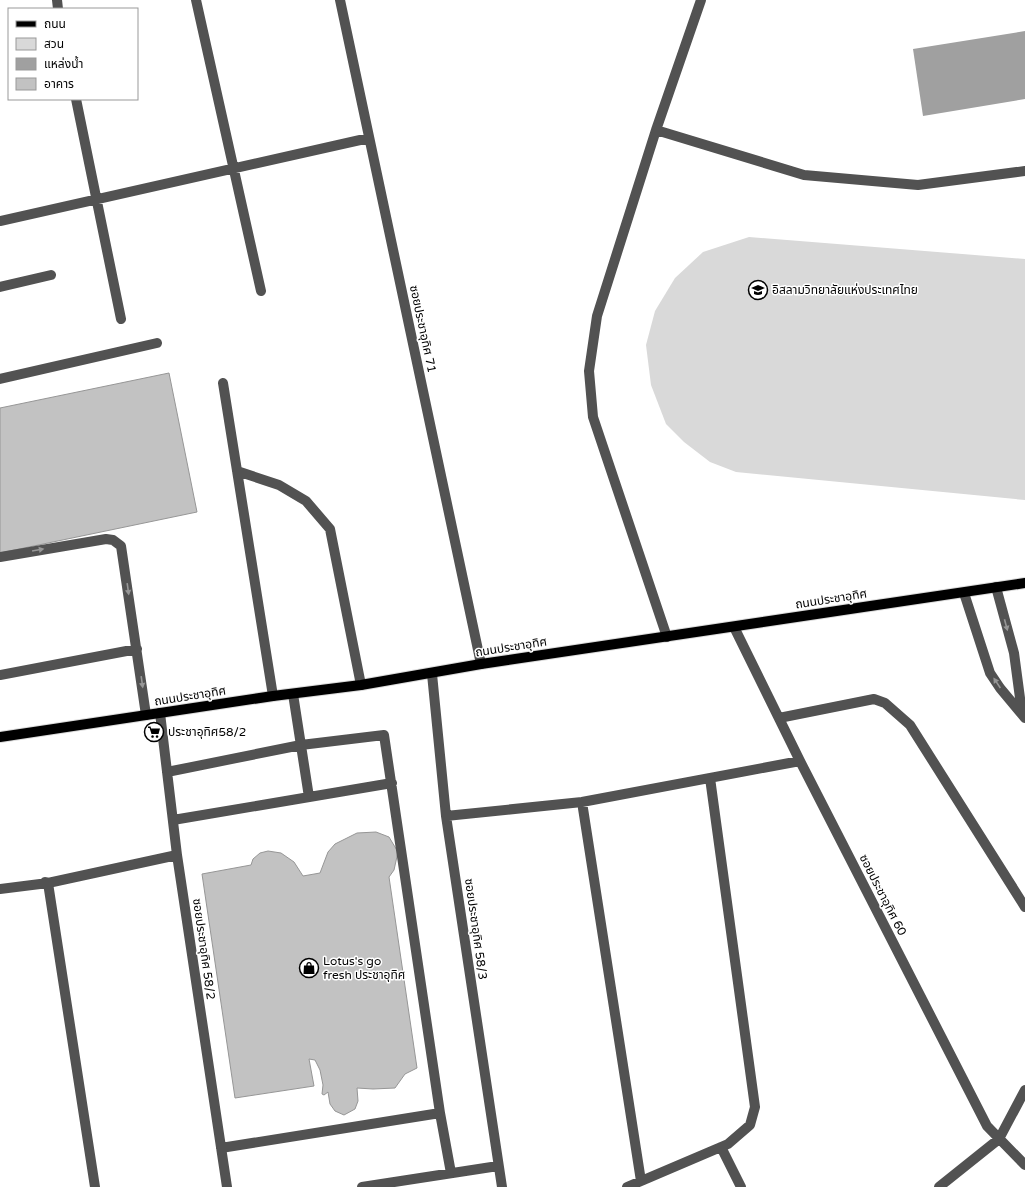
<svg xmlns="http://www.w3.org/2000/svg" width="1025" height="1187" font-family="'Varela Round','Noto Sans Thai',sans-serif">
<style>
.green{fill:#d9d9d9}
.water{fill:#a0a0a0}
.building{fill:#c2c2c2;stroke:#969696}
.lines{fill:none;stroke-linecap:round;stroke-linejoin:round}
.major-casing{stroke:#dbdbdb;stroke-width:12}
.minor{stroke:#525252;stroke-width:10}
.major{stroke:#000;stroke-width:10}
.oneway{fill:#979797}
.labels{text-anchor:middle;stroke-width:3;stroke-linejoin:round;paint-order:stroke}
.poi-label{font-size:12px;fill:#000;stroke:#fff;text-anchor:start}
.street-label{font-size:12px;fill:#000;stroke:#fff}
</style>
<rect width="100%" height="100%" fill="#fff"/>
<path class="green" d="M749,237L1025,259V500L736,472L710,462L684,442L666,424L651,385L646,345L655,311L675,278L703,252Z"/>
<path class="water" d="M1025,31V99L923,116L913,49Z"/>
<path class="building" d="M169,373L197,512L0,553V408Z
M376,832L389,837L398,852L394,870L389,877L417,1068L405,1074L395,1088L373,1089L357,1088L358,1101L355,1109L344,1115L335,1111L330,1104L328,1092L324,1095L322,1094L323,1085L320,1070L315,1060L309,1059L314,1086L235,1098L202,874L251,865L253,859L260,853L268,851L281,853L294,862L303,876L320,873L328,852L335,844L357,833Z"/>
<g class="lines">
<defs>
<path id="major" d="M0,737L273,696L361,685L481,664L1025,583"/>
</defs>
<use href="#major" class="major-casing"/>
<path class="minor" d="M57,0L58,9
M196,0L261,291
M340,0L481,664
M76,99L121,319
M656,130L804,175L918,185L1025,171
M0,221L369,138
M0,287L51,275
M0,379L157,343
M223,383L273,696
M237,471L279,485L306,501L330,529L361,685
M0,557L106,539L113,540L121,546L146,715
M996,587L1014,653L1022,713
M964,593L990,673L1000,688L1025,718
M734,627L800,761L987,1126L1025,1165
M667,637L593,417L589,371L597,316L656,130L701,0
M432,674L446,816L502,1187
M0,675L137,649
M293,694L309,797
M160,713L177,855L227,1187
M779,718L874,699L885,703L910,725L1025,907
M167,772L301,745L384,735L440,1113L451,1173
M582,802L641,1181
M446,816L582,802L800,761
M173,820L392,783
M45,882L48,883L95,1187
M0,889L48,883L177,855
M721,1147L741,1187
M221,1148L440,1113
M362,1187L498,1166
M627,1187L728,1144L750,1125L755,1107L710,778
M939,1187L999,1139L1025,1090"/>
<use href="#major" class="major"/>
</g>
<defs><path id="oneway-solid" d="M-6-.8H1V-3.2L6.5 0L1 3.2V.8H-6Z"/></defs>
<g class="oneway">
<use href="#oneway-solid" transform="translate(38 550) rotate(-10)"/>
<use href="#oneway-solid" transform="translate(128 589) rotate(82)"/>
<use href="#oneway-solid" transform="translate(1006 625) rotate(75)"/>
<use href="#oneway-solid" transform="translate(142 682) rotate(82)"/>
<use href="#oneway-solid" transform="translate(997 683) rotate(-124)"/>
</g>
<defs>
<symbol id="university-ring" viewBox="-11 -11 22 22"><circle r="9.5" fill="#fff" stroke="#000" stroke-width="1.5"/><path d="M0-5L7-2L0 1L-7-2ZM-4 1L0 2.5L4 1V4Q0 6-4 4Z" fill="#000"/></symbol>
<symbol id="supermarket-ring" viewBox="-11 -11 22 22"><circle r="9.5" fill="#fff" stroke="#000" stroke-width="1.5"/><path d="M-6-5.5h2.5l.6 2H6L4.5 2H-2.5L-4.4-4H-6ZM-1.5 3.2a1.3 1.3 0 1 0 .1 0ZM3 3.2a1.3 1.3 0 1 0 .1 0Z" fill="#000"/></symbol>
<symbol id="shop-ring" viewBox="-11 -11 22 22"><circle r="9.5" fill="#fff" stroke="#000" stroke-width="1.5"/><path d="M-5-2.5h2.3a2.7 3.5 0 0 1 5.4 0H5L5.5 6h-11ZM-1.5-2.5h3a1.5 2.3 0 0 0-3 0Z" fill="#000"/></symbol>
</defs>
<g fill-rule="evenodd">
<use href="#university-ring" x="747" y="279" width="22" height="22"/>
<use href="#supermarket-ring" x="143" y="721" width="22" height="22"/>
<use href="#shop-ring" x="298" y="957" width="22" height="22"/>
</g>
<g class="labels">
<g class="poi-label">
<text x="772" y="294">อิสลามวิทยาลัยแห่งประเทศไทย</text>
<text x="168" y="736">ประชาอุทิศ58/2</text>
<text x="323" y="965">Lotus's go<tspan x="323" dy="14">fresh ประชาอุทิศ</tspan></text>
</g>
<g class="street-label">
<text transform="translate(423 329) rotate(78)" y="4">ซอยประชาอุทิศ 71</text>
<text transform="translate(831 599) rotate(-9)" y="4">ถนนประชาอุทิศ</text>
<text transform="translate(511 647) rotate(-9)" y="4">ถนนประชาอุทิศ</text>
<text transform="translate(190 696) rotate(-9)" y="4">ถนนประชาอุทิศ</text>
<text transform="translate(883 895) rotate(63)" y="4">ซอยประชาอุทิศ 60</text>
<text transform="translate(476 929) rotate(82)" y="4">ซอยประชาอุทิศ 58/3</text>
<text transform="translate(204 949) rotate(82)" y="4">ซอยประชาอุทิศ 58/2</text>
</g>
</g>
<rect x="8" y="8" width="130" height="92" fill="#ffffff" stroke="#999999"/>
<rect x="16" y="21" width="20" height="6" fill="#000000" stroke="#999999"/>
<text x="44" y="28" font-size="12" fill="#000000">ถนน</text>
<rect x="16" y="38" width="20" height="12" fill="#d9d9d9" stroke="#999999"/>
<text x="44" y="48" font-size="12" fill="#000000">สวน</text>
<rect x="16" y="58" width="20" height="12" fill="#a0a0a0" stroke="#999999"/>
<text x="44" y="68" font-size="12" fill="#000000">แหล่งน้ำ</text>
<rect x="16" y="78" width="20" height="12" fill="#c2c2c2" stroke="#999999"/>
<text x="44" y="88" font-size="12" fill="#000000">อาคาร</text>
</svg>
